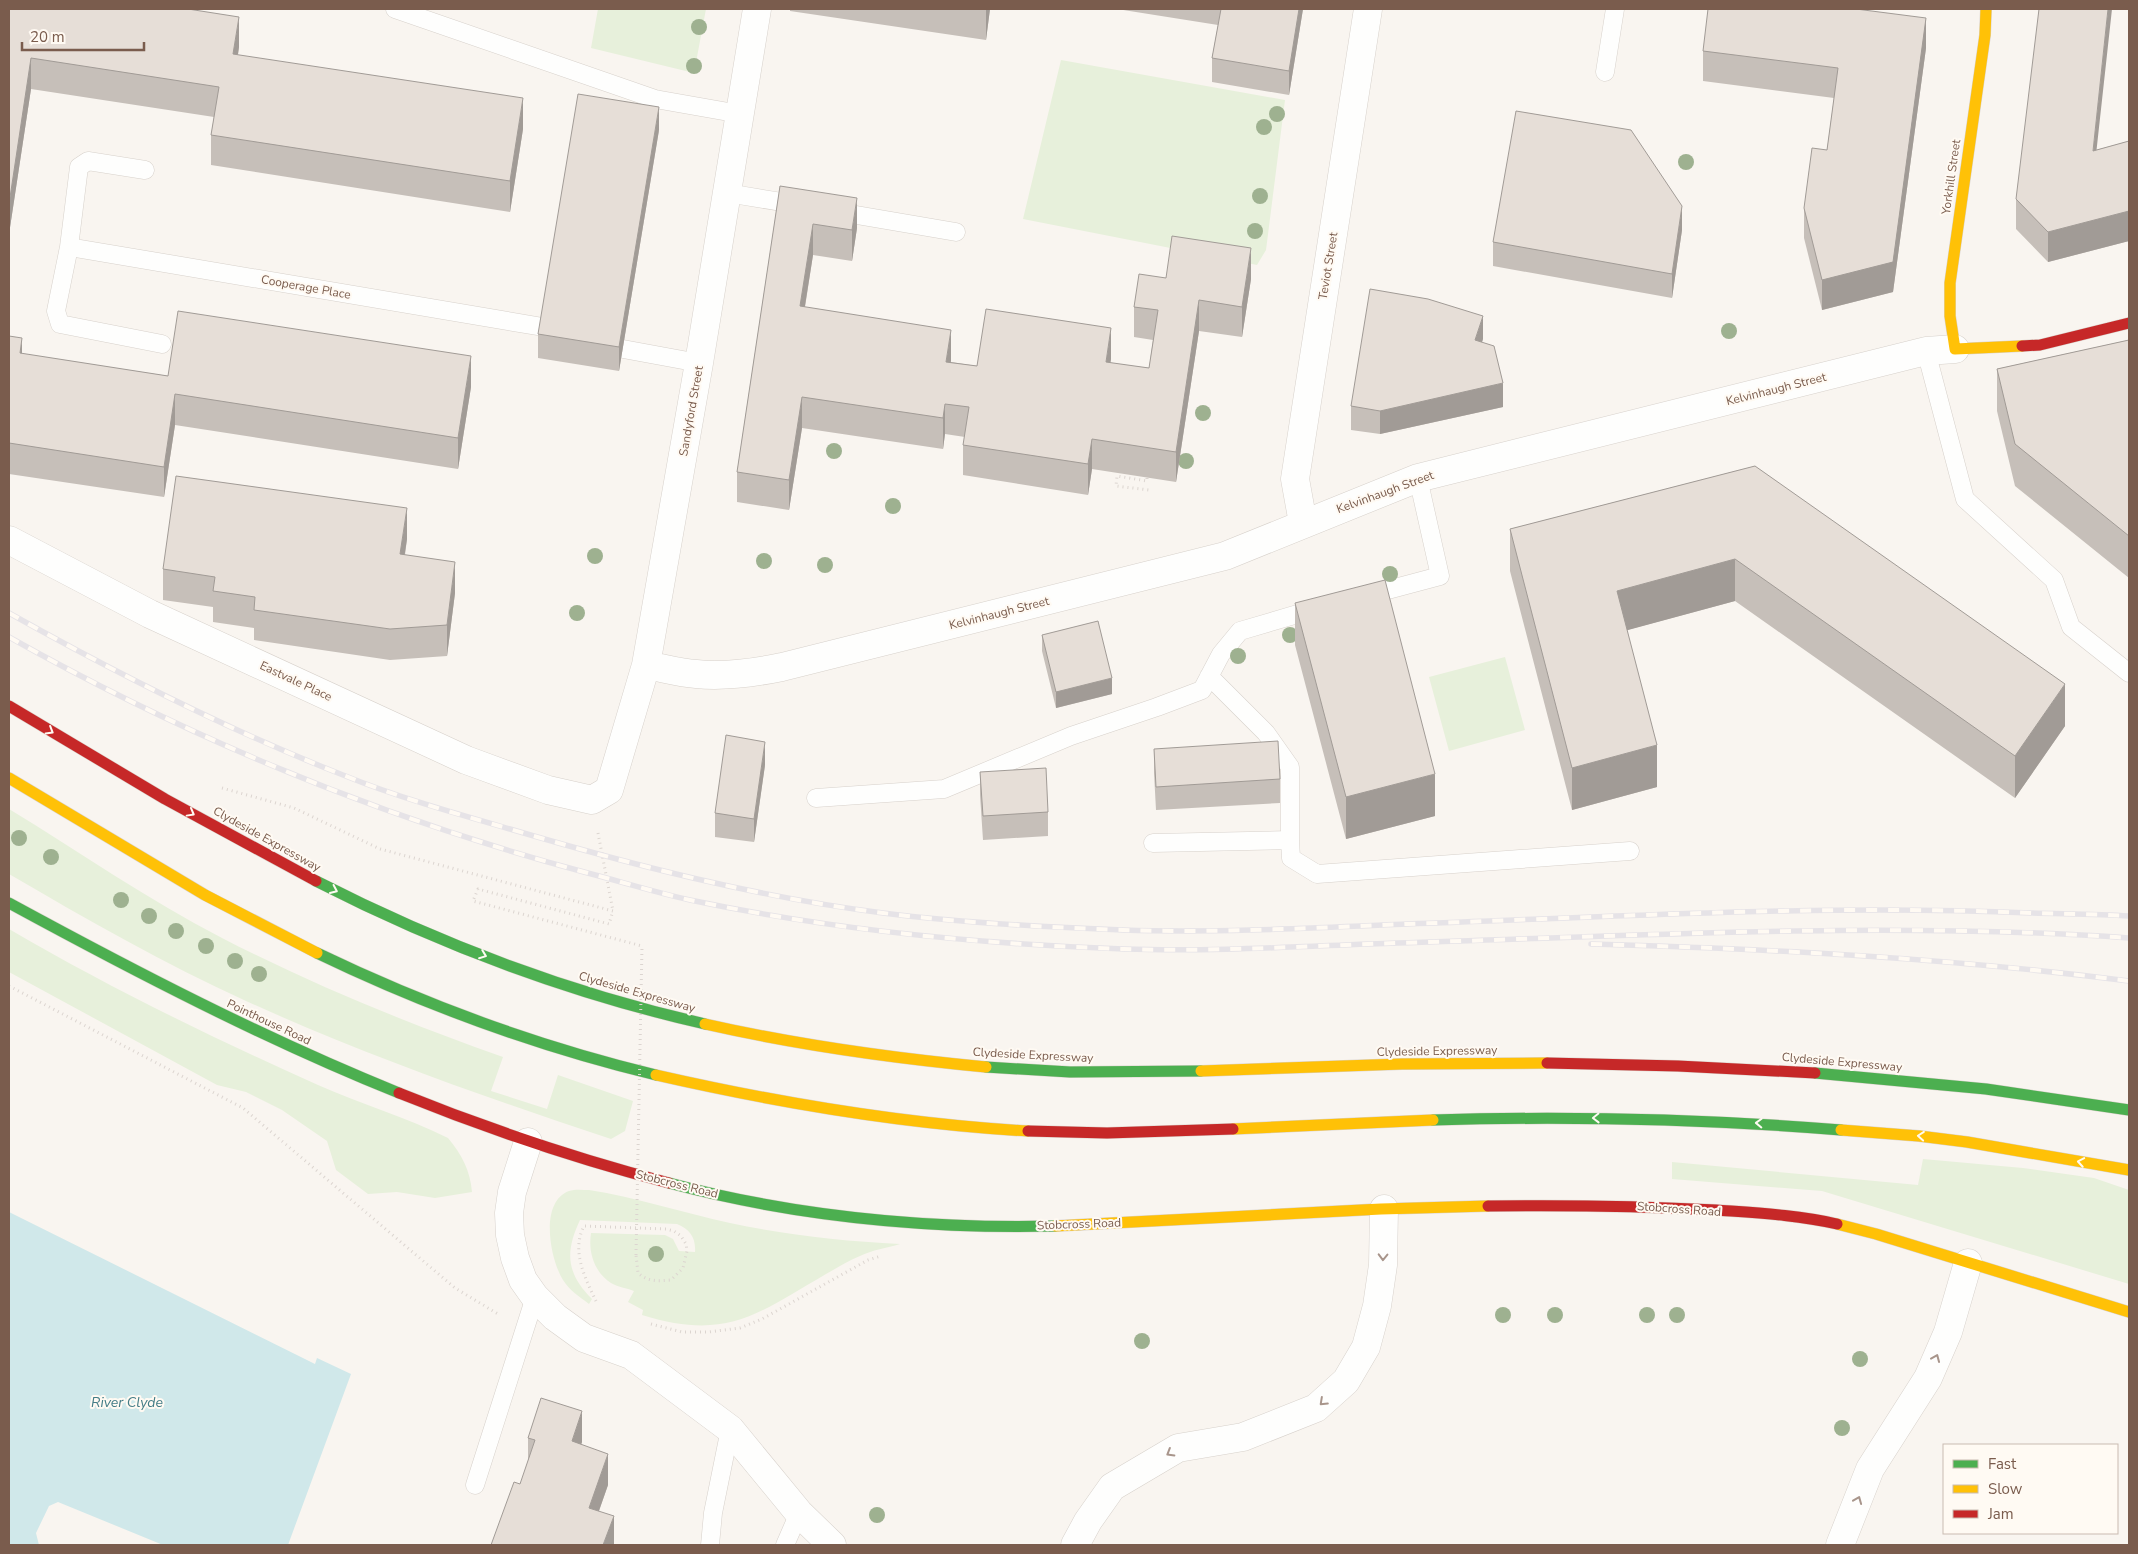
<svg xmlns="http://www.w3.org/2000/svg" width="2138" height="1554" font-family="'Nunito Sans',sans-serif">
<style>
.green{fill:#e7f0db}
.water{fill:#d0e8ea}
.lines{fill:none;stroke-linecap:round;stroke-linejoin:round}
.lane-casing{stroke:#d7d1cb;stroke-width:19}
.street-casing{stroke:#d7d1cb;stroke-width:29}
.fast-casing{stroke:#d9d2cb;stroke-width:12}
.slow-casing{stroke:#d9d2cb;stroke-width:12}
.jam-casing{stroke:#d9d2cb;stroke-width:12}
.path{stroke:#dcd5d0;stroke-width:3;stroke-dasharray:1 4;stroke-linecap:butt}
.lane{stroke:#fefefd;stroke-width:18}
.street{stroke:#fefefd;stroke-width:28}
.fast{stroke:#4caf50;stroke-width:11}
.slow{stroke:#ffc107;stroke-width:11}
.jam{stroke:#c62828;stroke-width:11}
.rail-casing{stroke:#e6e3e7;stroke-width:5.5}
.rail{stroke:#fffaf3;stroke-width:4;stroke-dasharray:11;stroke-linecap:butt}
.path-bridge{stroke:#dcd5d0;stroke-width:3;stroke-dasharray:1 4;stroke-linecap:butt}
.tree{fill:#9eb190}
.wall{fill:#c6bfb9}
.shaded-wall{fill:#a19b96}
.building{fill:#e6ded7;stroke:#a19b96}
.oneway{stroke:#fffaf3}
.oneway2{stroke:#a8958b}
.labels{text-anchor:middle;stroke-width:4;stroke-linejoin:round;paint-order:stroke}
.street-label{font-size:12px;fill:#7a5c4d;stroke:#fffaf3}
.water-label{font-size:14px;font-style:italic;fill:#437c86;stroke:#fffaf3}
</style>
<rect width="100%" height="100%" fill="#f9f5f0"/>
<path class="green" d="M598,9H706L694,73L591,48Z
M1061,60L1285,100L1266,250L1257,265L1023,219Z
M1505,657L1525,730L1449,751L1429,677Z
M9,809C80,852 148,900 222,938C313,985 407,1023 503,1057L491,1091L547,1109L558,1075L633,1101L625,1131L611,1139C487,1098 365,1055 246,1001C165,964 86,919 9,874Z
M9,929C108,987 213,1038 318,1085C360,1104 406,1117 448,1138C462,1155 470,1170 472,1192L435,1198L397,1192L368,1194L336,1170L327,1141L282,1110L246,1092L217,1085L9,972Z
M1923,1159L2023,1168L2094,1178L2129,1190V1284L1822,1191L1672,1179V1162L1918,1185Z
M589,1190C636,1197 683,1213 730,1223C786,1235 842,1241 900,1244C887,1248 872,1250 860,1256C848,1261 837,1268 826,1274C756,1315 726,1341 642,1315L643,1310L628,1302L634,1291C627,1288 617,1287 611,1283C594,1272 588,1252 591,1233L665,1235L673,1239L679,1251L695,1252C696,1238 690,1229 677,1224L580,1220C565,1252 566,1273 592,1299L589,1304C580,1297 569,1290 563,1280C550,1259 539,1202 569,1191C575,1189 583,1190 589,1190Z"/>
<path class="water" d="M9,1212L315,1364L317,1358L351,1374L288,1545H163L58,1502L49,1506L36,1533L39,1545H9Z"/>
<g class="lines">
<defs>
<path id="lane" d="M395,9L655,99L740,114
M1605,72L1615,9
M145,170L88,161L79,167L69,247L56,311L60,324L162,344
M727,193L800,205
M833,211L956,232
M69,247L543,327
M623,349L699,363
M1926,351L1965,499L2054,580L2071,627L2129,673
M1365,596L1440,576L1418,478
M816,798L944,789L1071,736L1157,707L1202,690L1221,654L1240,631L1318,608
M1290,840L1291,858L1317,874L1630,851
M1153,843L1290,840V767L1266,733L1209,676
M475,1485L535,1297
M710,1545L713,1513L730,1429
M785,1545L799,1513"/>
<path id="street" d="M1303,523L1295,479L1368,9
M9,540L150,614L466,760L548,790L592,800L609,790L646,665L699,363L757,9
M646,665C663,668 680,673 696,674C725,677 753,673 782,667L1225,556L1418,478L1926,351L1955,349
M528,1142L512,1192L509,1213L510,1235L515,1258L523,1280L535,1297L555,1317L584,1338L631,1355L730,1429L799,1513L832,1545
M1075,1545L1088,1521L1112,1487L1178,1448L1243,1437L1316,1408L1346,1381L1366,1347L1377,1306L1383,1265L1384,1209
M1840,1545L1870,1469L1928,1378L1948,1332L1968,1263"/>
<path id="fast" d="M316,881C439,944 570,993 705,1024
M9,903C136,972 265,1039 399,1093
M317,953C425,1005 540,1047 656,1075
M986,1067L1070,1072L1201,1071
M1815,1073L1986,1089L2129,1110
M1433,1120C1569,1116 1705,1119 1841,1130
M669,1183C794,1216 926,1229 1055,1226"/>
<path id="slow" d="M1986,9L1985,35L1950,283V316L1955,349L2022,346
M9,778L205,895L317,953
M705,1024C798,1045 891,1058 986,1067
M1201,1071L1402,1064L1547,1063
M656,1075C779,1103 902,1124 1028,1131
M1233,1129L1433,1120
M1841,1130L1919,1136L1967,1142L2129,1170
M1837,1224L1876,1234L2129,1312
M1055,1226L1381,1209L1488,1206"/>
<path id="jam" d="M2022,346L2040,345L2129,323
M9,706L165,799L316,881
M1547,1063L1678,1066L1815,1073
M399,1093C488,1129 577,1159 669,1183
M1028,1131L1107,1133L1233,1129
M1488,1206C1564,1205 1640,1206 1716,1210C1757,1213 1798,1215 1837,1224"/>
</defs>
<use href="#lane" class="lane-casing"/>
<use href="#street" class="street-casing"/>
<use href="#fast" class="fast-casing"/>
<use href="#slow" class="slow-casing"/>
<use href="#jam" class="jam-casing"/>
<path class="path" d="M1147,478V481L1117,476L1116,486L1149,490
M222,788L294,808L380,849L613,911L609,924L478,889L473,901L642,946
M598,833L613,911
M9,986L243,1108L455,1288L498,1314
M596,1301C585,1278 571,1251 584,1226L666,1229L674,1231L681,1236L686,1244L687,1251L683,1268L671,1280C658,1281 648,1282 638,1273L636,1255
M651,1324L682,1332H709L740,1328L762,1319L868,1260L881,1256"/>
<use href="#lane" class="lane"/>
<use href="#street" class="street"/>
<use href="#fast" class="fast"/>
<use href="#slow" class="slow"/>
<use href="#jam" class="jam"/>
<defs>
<path id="rail" d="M9,613C116,673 228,730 343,775C397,797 454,813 510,829C632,865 757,897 883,913C962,923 1043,927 1123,930C1217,933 1313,928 1407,924C1615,917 1823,904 2031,913C2064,914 2097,914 2129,916
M9,637C190,739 383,818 584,872C619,881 654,892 690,900C833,930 978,944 1124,949C1214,952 1306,946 1397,943C1641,936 1886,921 2129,938
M1591,944C1773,949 1949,958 2129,981"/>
</defs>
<use href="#rail" class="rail-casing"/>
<use href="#rail" class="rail"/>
<path class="path-bridge" d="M636,1255L642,946"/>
</g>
<g class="tree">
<circle cx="699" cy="27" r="8"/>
<circle cx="694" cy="66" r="8"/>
<circle cx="1277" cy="114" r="8"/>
<circle cx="1264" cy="127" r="8"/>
<circle cx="1686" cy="162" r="8"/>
<circle cx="1260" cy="196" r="8"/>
<circle cx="1255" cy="231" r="8"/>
<circle cx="1729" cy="331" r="8"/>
<circle cx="1203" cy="413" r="8"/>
<circle cx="834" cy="451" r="8"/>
<circle cx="1186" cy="461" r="8"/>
<circle cx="893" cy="506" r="8"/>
<circle cx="595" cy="556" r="8"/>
<circle cx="764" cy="561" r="8"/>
<circle cx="825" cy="565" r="8"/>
<circle cx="1390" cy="574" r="8"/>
<circle cx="577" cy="613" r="8"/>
<circle cx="1290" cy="635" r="8"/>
<circle cx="1238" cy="656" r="8"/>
<circle cx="19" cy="838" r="8"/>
<circle cx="51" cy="857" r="8"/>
<circle cx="121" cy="900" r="8"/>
<circle cx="149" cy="916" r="8"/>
<circle cx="176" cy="931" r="8"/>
<circle cx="206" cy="946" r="8"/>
<circle cx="235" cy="961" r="8"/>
<circle cx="259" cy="974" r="8"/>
<circle cx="656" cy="1254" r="8"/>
<circle cx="1503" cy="1315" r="8"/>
<circle cx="1555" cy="1315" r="8"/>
<circle cx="1647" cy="1315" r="8"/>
<circle cx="1677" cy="1315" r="8"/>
<circle cx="1142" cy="1341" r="8"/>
<circle cx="1860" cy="1359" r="8"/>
<circle cx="1842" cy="1428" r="8"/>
<circle cx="877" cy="1515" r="8"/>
</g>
<path class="wall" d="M9,9L239,47L238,55L523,129L510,212L211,165V135L214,117L31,89L9,234Z
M790,9H990L986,40L790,11Z
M1117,9H1303L1289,95L1212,82V58L1218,25Z
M1926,48L1893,292L1822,310L1804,238V208L1827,150L1834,98L1703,81V51Z
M659,130L619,371L538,358V334Z
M2129,141V241L2048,262L2016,229V199L2096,150Z
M780,186L857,228L852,261L813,255L805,307L951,362L977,366L1111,359L1110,363L1149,368L1153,340L1134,337V307L1166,278L1251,279L1242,337L1199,331L1176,482L1092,469L1088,495L963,475V445L965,437L945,434L943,449L802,428L789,510L737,502V472Z
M1682,230L1672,298L1493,266V242Z
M9,336L22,354L168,376L471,387L458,469L175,425L164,497L9,474Z
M1483,339L1482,342L1503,407L1380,434L1351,430V406Z
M2129,340V578L2015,486L1997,411V369Z
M1755,466L2065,726L2015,798L1735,601L1627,630L1657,787L1572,810L1510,571V529Z
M407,539L405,555L455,593L447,656L390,660L254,640V628L213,622V607L163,600V569Z
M1295,603L1435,816L1346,839L1295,645Z
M1042,635L1112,694L1056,708L1042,651Z
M1154,749L1280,779V803L1156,810L1154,773Z
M765,765L754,842L715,837V813Z
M980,772L1048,812V836L983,840L980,795Z
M528,1438L582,1442L581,1444L608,1485L599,1511L614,1545L528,1460Z"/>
<path class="shaded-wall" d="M986,9H990L986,40Z
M1299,9H1303L1289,95V71Z
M2108,9H2112L2093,182V151Z
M239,17V47L233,85V54Z
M1926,18V48L1893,292L1822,310V280Z
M31,58V89L9,234V204Z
M523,98V129L510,212V181Z
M659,107V130L619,371V347Z
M857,198V228L852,261V230Z
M1682,206V230L1672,298V274Z
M2129,211V241L2048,262V232Z
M813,224V255L800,337V306Z
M1251,248V279L1242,337V307Z
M1199,300V331L1176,482V452Z
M1483,316V339L1475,363V340Z
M1111,328V359L1106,393V362Z
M951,330V361L946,392V362Z
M22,338V369L20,353Z
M471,356V387L458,469V438Z
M1503,383V407L1380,434V411Z
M175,394V425L164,497V467Z
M802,397V428L789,510V480Z
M945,404V434L943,449V418Z
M1092,439V469L1088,495V464Z
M407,508V539L400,585V554Z
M1735,559V601L1617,633V591Z
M455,562V593L447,656V625Z
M1112,678V694L1056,708V692Z
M2065,684V726L2015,798V756Z
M765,742V765L754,842V819Z
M1657,745V787L1572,810V768Z
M1435,774V816L1346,839V797Z
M582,1411V1442L572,1472V1441Z
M608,1454V1485L589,1539V1508Z
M614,1516V1545H603Z"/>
<path class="building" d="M9,9H188L239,17L233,54L523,98L510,181L211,135L219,87L31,58L9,204Z
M1221,9H1299L1289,71L1212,58Z
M1708,9H1856L1926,18L1893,262L1822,280L1804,208L1812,148L1827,150L1838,68L1703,51Z
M2039,9H2108L2093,151L2129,141V211L2048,232L2016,199Z
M578,94L659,107L619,347L538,334Z
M1516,111L1631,130L1682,206L1672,274L1493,242Z
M780,186L857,198L852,230L813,224L800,306L951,330L946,362L977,366L986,309L1111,328L1106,362L1149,368L1158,310L1134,307L1139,274L1166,278L1172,236L1251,248L1242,307L1199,300L1176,452L1092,439L1088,464L963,445L969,407L945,404L943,418L802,397L789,480L737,472Z
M1370,289L1428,299L1483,316L1475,340L1494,346L1503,383L1380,411L1351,406Z
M178,311L471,356L458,438L175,394L164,467L9,443V336L22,338L20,353L168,376Z
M2129,340V536L2015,444L1997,369Z
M1755,466L2065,684L2015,756L1735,559L1617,591L1657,745L1572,768L1510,529Z
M176,476L407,508L400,554L455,562L447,625L390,629L254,610L255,597L213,591L215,577L163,569Z
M1385,580L1435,774L1346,797L1295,603Z
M1098,621L1112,678L1056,692L1042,635Z
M726,735L765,742L754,819L715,813Z
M1278,741L1280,779L1156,787L1154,749Z
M1046,768L1048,812L983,816L980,772Z
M541,1398L582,1411L572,1441L608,1454L589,1508L614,1516L603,1545H491L514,1482L520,1484L535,1440L528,1438Z"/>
<defs><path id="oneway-chevron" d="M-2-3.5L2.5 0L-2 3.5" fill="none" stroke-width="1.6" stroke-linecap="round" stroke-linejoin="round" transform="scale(1.25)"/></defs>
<g class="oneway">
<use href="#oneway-chevron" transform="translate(50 731) rotate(31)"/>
<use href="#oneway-chevron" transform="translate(191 813) rotate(29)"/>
<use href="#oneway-chevron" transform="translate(334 890) rotate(25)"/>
<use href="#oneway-chevron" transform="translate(483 955) rotate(21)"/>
<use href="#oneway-chevron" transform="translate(1596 1118) rotate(179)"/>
<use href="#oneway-chevron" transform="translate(1759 1123) rotate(-178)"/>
<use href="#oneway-chevron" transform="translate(1921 1136) rotate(-175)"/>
<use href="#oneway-chevron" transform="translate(2081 1162) rotate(-170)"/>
</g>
<g class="oneway2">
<use href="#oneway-chevron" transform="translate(1383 1257) rotate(91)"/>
<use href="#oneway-chevron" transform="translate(1936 1358) rotate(-67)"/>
<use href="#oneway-chevron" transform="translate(1323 1402) rotate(137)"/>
<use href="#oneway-chevron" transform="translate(1170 1453) rotate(149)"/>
<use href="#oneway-chevron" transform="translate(1858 1500) rotate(-68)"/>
</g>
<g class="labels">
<g class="street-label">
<text transform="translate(1951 177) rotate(-82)" y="4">Yorkhill Street</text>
<text transform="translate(1328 266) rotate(-81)" y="4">Teviot Street</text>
<text transform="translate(306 287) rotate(10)" y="4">Cooperage Place</text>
<text transform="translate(1776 389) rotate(-14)" y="4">Kelvinhaugh Street</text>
<text transform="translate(691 411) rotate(-80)" y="4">Sandyford Street</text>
<text transform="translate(1385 492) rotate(-20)" y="4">Kelvinhaugh Street</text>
<text transform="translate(999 613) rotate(-14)" y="4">Kelvinhaugh Street</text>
<text transform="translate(296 681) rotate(25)" y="4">Eastvale Place</text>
<text transform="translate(267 839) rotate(29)" y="4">Clydeside Expressway</text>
<text transform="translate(637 992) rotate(16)" y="4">Clydeside Expressway</text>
<text transform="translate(269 1022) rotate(25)" y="4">Pointhouse Road</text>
<text transform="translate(1437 1051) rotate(-1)" y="4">Clydeside Expressway</text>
<text transform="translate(1033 1055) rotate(3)" y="4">Clydeside Expressway</text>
<text transform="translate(1842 1062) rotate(5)" y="4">Clydeside Expressway</text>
<text transform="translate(677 1184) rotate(14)" y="4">Stobcross Road</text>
<text transform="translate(1679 1209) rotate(4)" y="4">Stobcross Road</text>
<text transform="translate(1079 1224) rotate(-2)" y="4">Stobcross Road</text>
</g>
<g class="water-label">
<text x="127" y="1407">River Clyde</text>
</g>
</g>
<rect width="2138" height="1554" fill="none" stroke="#7a5c4d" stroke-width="20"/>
<rect x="1943" y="1444" width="175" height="90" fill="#fffaf3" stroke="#cabbb1"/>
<rect x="1953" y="1460" width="25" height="8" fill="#4caf50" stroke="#cabbb1"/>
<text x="1988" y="1469" font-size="15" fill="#7a5c4d">Fast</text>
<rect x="1953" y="1485" width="25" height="8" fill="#ffc107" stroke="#cabbb1"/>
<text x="1988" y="1494" font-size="15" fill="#7a5c4d">Slow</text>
<rect x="1953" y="1510" width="25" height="8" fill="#c62828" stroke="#cabbb1"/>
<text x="1988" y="1519" font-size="15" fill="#7a5c4d">Jam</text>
<path d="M22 42v8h122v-8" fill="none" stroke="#7a5c4d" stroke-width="2.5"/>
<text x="30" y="42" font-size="15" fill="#7a5c4d" stroke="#fffaf3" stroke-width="4" paint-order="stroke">20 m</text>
</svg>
